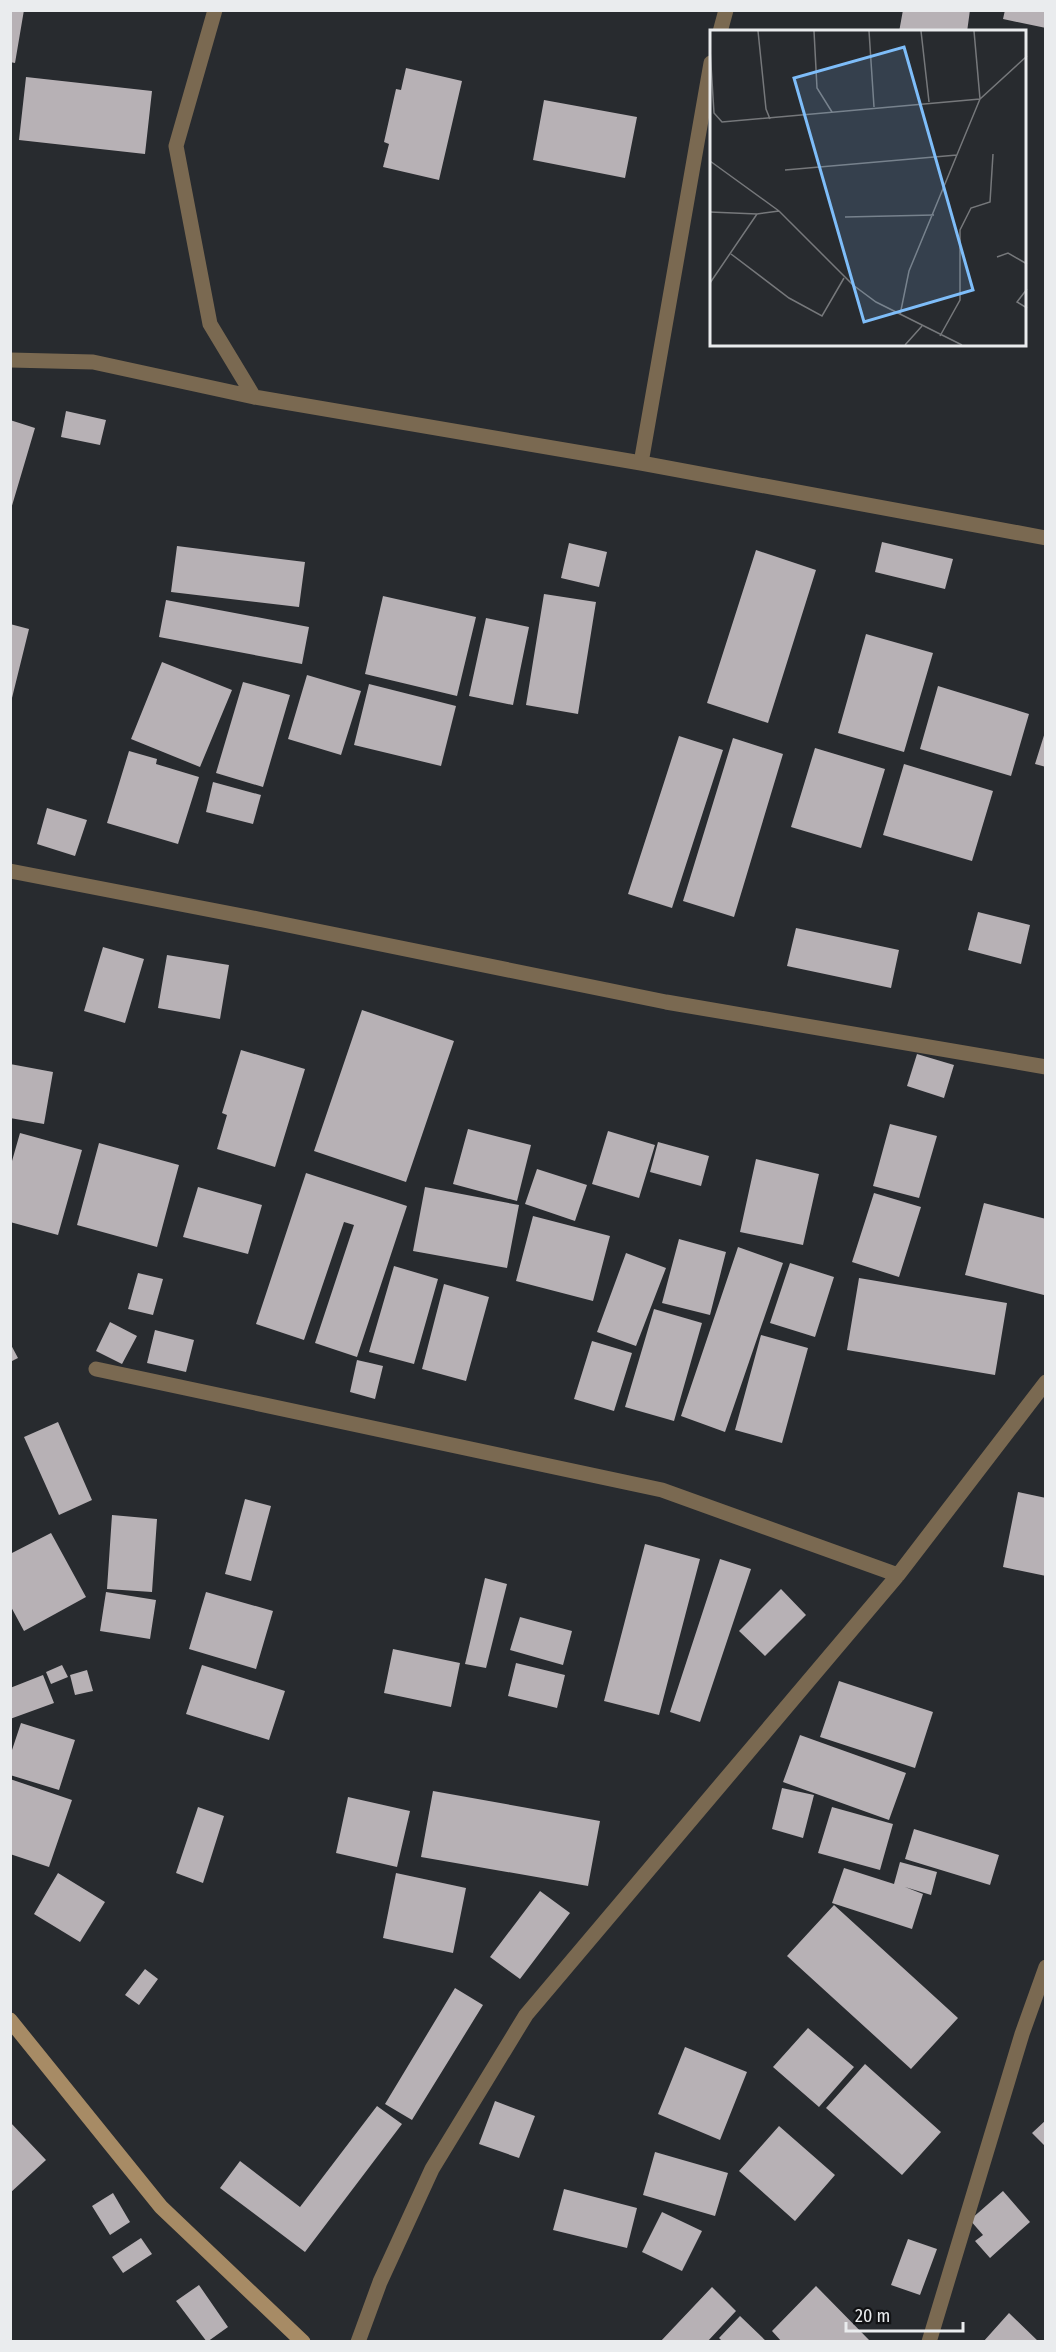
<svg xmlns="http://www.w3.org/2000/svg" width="1056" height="2352" font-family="'Fira Sans Condensed',sans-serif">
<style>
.building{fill:#b7b1b5}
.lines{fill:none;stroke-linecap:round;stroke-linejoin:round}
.street{stroke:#7a6951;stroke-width:15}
.secondary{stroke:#a78b65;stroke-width:15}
.inset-road{fill:none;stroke:#76787b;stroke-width:1.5}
.view{fill:#7ebdf9;fill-opacity:0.15;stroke:#7ebdf9;stroke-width:3}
.inset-edge{fill:none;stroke:#eaecee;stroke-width:3}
</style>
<rect width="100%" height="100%" fill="#282b2f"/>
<path class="building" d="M10,10H24L15,63L10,62Z
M903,10H970L967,32H899Z
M1005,10H1046V28L1003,19Z
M406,68L462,81L439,180L383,167L389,144L384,142L396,89L401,90Z
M26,77L152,91L145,154L19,140Z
M544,100L637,117L625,178L533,160Z
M66,411L106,420L100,445L61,437Z
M10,420L35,428L11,509H10Z
M882,542L953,559L945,589L875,572Z
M569,543L607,552L599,587L561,578Z
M177,546L305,562L299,607L171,592Z
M756,550L816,570L768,723L707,703Z
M544,594L596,602L578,714L526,705Z
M383,596L476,617L457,696L365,674Z
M166,600L309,627L302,664L159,637Z
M486,618L529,627L513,705L469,696Z
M10,624L29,629L11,702H10Z
M866,634L933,653L904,752L838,733Z
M162,662L232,690L200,767L131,739Z
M307,675L361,691L341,755L288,739Z
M243,682L290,695L263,787L216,773Z
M369,684L456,706L441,766L354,745Z
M938,686L1029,714L1011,776L920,749Z
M1046,729V767L1035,764Z
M679,736L723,750L672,908L628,894Z
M733,738L783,754L734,917L683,901Z
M815,748L885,769L861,848L791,827Z
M129,751L157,759L156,764L199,777L178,844L107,823Z
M904,764L993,791L972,861L883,835Z
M213,782L261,795L253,824L206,812Z
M47,808L87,820L75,856L37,844Z
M978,912L1030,925L1021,964L968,950Z
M796,928L899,950L891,988L787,966Z
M103,947L144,959L125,1023L84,1011Z
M167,955L229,965L220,1019L158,1008Z
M362,1010L454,1041L406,1182L314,1151Z
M241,1050L305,1069L275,1167L217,1149L227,1115L222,1113Z
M917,1054L954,1065L944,1098L907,1086Z
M10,1064L53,1072L44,1124L10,1118Z
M890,1124L937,1136L919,1198L873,1186Z
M468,1129L531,1145L517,1201L453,1184Z
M608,1131L655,1145L639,1198L592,1184Z
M20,1133L82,1150L58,1235L10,1222V1168Z
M658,1142L709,1156L701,1186L650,1172Z
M99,1143L179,1165L157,1247L77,1225Z
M756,1159L819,1174L803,1245L740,1232Z
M537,1169L587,1185L575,1221L525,1204Z
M306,1173L407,1206L357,1357L315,1343L354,1225L344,1222L304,1340L256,1324Z
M198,1187L262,1205L248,1254L183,1237Z
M425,1187L519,1205L507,1268L413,1251Z
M874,1193L921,1207L899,1277L852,1262Z
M984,1203L1046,1219V1289L1044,1295L965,1275Z
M533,1216L610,1236L593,1301L516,1281Z
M679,1239L726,1252L710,1315L662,1303Z
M738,1247L783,1263L725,1432L681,1416Z
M626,1253L666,1268L636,1346L597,1332Z
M790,1263L834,1277L815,1337L770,1323Z
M394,1266L438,1279L414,1364L369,1352Z
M138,1273L163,1279L153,1315L128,1309Z
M859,1278L1007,1303L995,1375L847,1350Z
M444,1284L489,1297L466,1381L422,1369Z
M654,1309L702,1323L674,1421L625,1407Z
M110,1322L137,1336L122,1364L96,1351Z
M155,1330L194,1340L186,1372L147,1363Z
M761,1335L808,1348L782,1443L735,1430Z
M592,1341L632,1353L614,1411L574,1399Z
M10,1343L18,1358L10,1362Z
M357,1360L383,1366L375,1399L350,1392Z
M58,1422L92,1500L59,1515L24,1437Z
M1018,1492L1046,1498V1576L1003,1567Z
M245,1499L271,1506L251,1581L225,1574Z
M112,1515L157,1519L152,1592L107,1589Z
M51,1533L86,1597L24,1631L10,1605V1554Z
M645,1544L700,1559L659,1715L604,1701Z
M720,1559L751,1569L700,1722L670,1712Z
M485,1578L507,1584L486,1668L465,1664Z
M781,1589L806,1615L765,1656L739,1631Z
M106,1592L156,1600L150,1639L100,1631Z
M206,1592L273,1611L256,1669L189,1649Z
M520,1617L572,1631L563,1665L510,1650Z
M393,1649L460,1663L451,1707L384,1693Z
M516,1663L565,1675L557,1708L508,1696Z
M62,1665L68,1677L51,1684L46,1672Z
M202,1665L285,1691L269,1740L186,1714Z
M87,1670L93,1691L75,1695L70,1675Z
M43,1675L54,1703L10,1719V1688Z
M839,1681L933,1712L915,1768L820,1737Z
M21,1723L75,1740L59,1790L10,1775V1756Z
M800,1735L906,1773L889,1820L783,1782Z
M10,1779L72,1800L49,1867L10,1854Z
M782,1788L814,1795L803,1838L772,1829Z
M433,1791L600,1821L588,1886L421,1857Z
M348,1797L410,1811L397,1867L336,1853Z
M198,1807L224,1816L203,1883L176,1873Z
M832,1807L893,1824L880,1870L818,1853Z
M914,1829L999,1855L990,1885L905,1859Z
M900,1862L937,1872L931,1895L905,1887L923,1894L912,1929L832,1903L844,1868L894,1884Z
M58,1873L105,1902L80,1942L34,1914Z
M396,1873L466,1888L453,1953L383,1938Z
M540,1891L570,1913L520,1979L490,1957Z
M834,1905L958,2018L911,2069L787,1956Z
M145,1969L158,1979L139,2005L125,1995Z
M455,1988L483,2005L412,2120L385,2104Z
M808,2028L854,2067L819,2107L773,2067Z
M685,2047L747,2072L720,2140L658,2114Z
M865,2064L941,2132L902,2175L826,2108Z
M495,2101L535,2116L519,2158L479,2144Z
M377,2106L402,2124L305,2252L220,2188L240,2161L300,2207Z
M1046,2120V2147L1032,2133Z
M10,2122L46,2160L10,2193Z
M779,2126L835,2175L795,2221L739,2171Z
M655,2152L728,2173L715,2216L643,2195Z
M564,2189L637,2208L627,2248L553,2230Z
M1003,2191L1030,2222L990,2258L975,2241L983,2235L970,2220Z
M113,2193L130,2222L110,2235L92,2206Z
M662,2212L702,2231L682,2271L642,2252Z
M141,2238L152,2254L123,2273L112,2257Z
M908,2239L937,2249L920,2295L891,2285Z
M199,2285L228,2327L207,2342L176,2301Z
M816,2286L871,2342H782L772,2331Z
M712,2287L736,2311L707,2342H660Z
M1009,2313L1039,2342H983Z
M740,2316L767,2342H723L719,2338Z"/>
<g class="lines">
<path class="street" d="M215,10L176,146L210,324L254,397
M720,32L726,10
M10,360L93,362L254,397L641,463L1046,538
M641,463L711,63
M10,871L263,920L666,1002L1046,1067
M96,1369L662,1490L898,1575
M358,2342L380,2282L432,2169L526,2015L898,1575L1046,1382
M929,2342L1022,2034L1046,1967"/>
<path class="secondary" d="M10,2020L161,2207L303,2342"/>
</g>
<g transform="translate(710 30)">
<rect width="316" height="316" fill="#282b2f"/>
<path class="inset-road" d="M48,1L56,79L60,89M104,1L107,58L122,82M159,1L164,77M211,1L219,72M0,19L4,83L12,92L270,69L317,26M0,131L69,181L143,255L166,272L252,315M75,140L247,125M0,182L47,184L69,181M135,187L224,185M21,224L79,268L112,286L134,248M287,227L298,223L317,234M0,253L47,184M317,259L307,272L317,278M190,285L199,241L270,69L264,1M230,306L250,270V200L261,178L280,172L283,124M195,315L212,296"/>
<path class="view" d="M194,17L263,260L154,292L84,48Z"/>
<rect width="316" height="316" class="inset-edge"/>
</g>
<rect width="1056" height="2352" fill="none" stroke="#eaecee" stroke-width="24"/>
<path d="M846 2322v9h117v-9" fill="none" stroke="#eaecee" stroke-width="3"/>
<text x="855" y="2322" font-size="18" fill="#eaecee" stroke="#121315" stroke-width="4.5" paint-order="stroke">20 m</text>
</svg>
